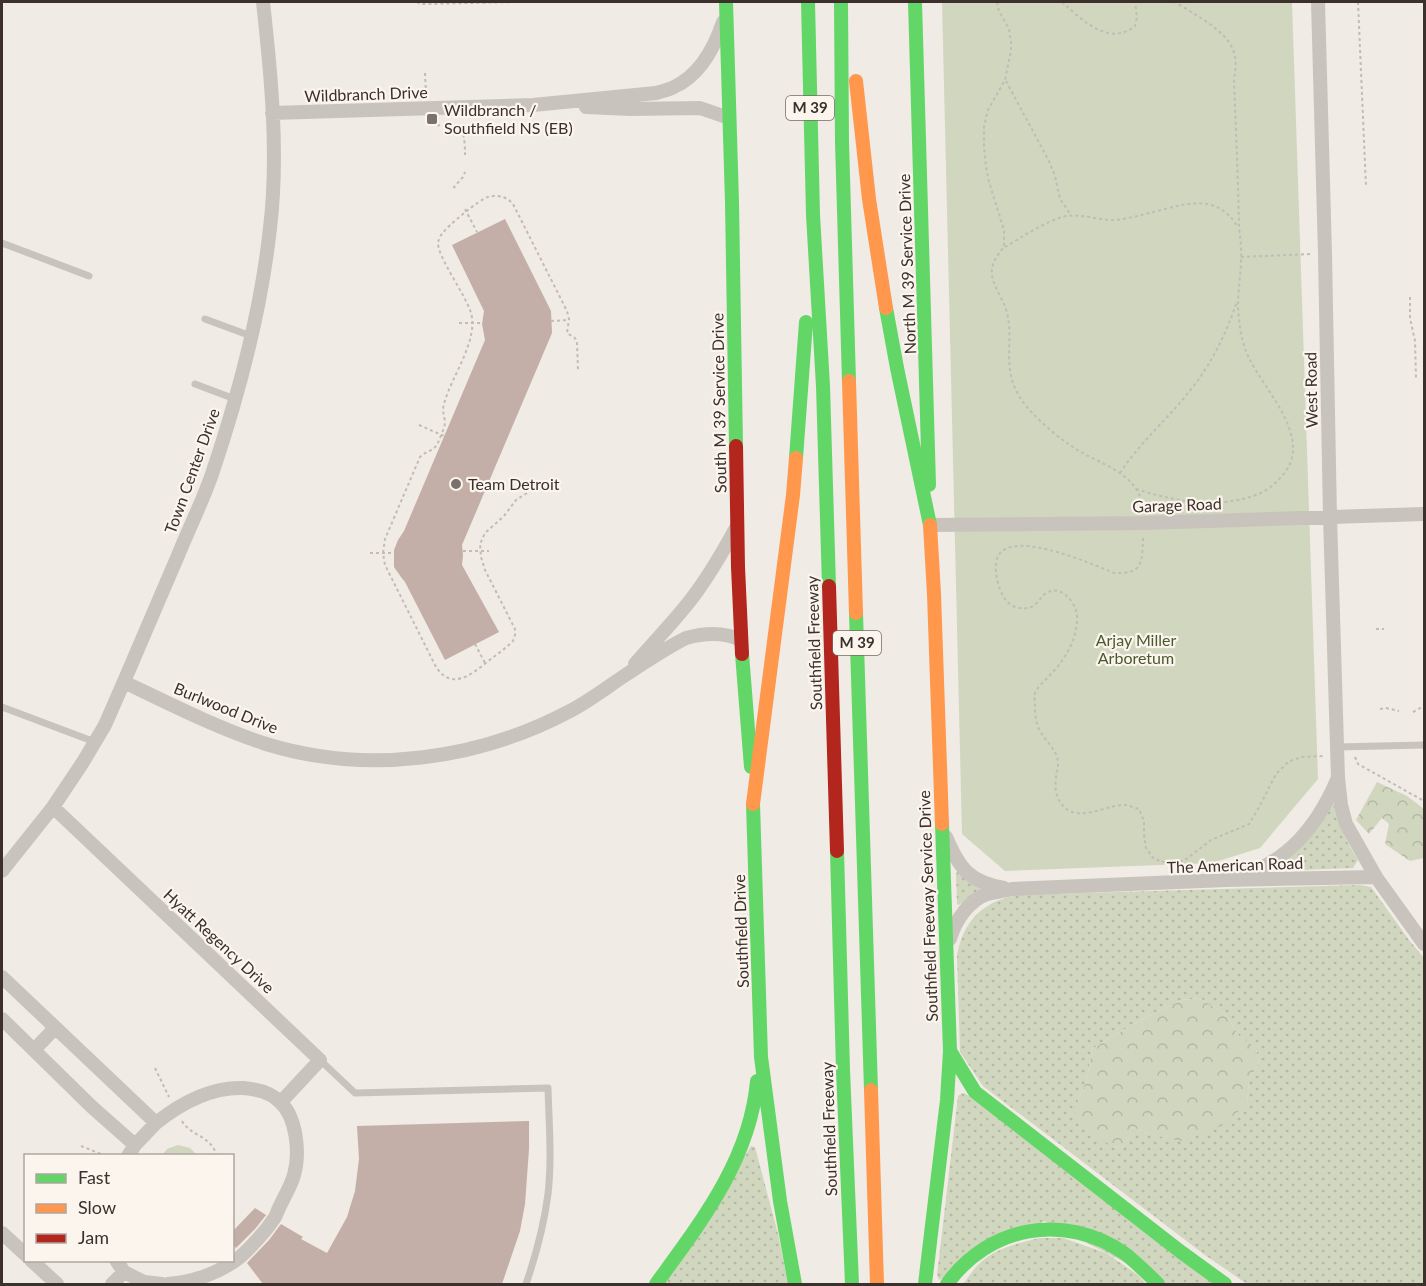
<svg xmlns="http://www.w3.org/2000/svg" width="1426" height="1286" font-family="Lato,sans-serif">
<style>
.grass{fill:url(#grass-dots);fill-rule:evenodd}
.forest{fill:url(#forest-crowns)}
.green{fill:#d1d6bf}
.building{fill:#c3afa7}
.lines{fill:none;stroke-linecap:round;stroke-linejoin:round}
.path{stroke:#c2bbb6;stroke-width:2;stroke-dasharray:3 3;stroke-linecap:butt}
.lane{stroke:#c9c3be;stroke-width:7}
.street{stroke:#c9c3be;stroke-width:14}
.fast{stroke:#63d668;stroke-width:14}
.slow{stroke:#ff974d;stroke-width:14}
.jam{stroke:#b3261e;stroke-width:14}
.poi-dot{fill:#7a716c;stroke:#fbf5ee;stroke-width:2}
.labels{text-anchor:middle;stroke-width:4.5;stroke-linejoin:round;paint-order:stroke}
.shield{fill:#fbf5ee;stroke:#756b66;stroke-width:1.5}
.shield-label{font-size:15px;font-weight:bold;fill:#3b302b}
.street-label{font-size:16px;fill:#3b302b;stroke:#fbf5ee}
.poi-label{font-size:16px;fill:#3b302b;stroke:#fbf5ee;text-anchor:start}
.park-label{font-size:16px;fill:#4a5a2e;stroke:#fbf5ee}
</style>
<defs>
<pattern id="grass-dots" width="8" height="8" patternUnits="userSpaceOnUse" patternTransform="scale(1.5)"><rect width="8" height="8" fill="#d1d6bf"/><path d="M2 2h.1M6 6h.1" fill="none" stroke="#b4b8a4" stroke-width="1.8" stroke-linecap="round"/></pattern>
<pattern id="forest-crowns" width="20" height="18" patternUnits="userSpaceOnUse" patternTransform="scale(1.5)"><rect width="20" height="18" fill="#d1d6bf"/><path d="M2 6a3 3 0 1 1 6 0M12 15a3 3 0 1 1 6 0" fill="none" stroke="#b4b8a4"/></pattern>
</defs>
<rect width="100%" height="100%" fill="#f0ebe5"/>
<path class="grass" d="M1330,803L1336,805C1338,826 1347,842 1358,860L1353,868L1276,871V864Z
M957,872H959L980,887V889L959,905L957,904L956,874Z
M1360,885L1371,887L1409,940L1424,958V1284H1247L1205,1255L983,1086L960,1052L957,956C963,921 982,902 1017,895ZM1200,998L1227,1016L1239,1036L1256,1049L1259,1063L1249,1080L1247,1104L1148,1134L1133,1127L1130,1137L1122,1148L1113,1147L1076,1105L1087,1079L1092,1049L1142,1019L1182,1000Z
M962,1093L966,1094L1219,1284H1167L1044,1221L939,1280L937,1275L958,1096Z
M751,1146L755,1147L778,1234L788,1284H663Z
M1040,1238H1063L1106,1253L1138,1275L1146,1284H963C968,1278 972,1271 978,1265C993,1249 1018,1243 1040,1238Z"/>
<path class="forest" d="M1377,782L1407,796L1424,809V858L1410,861L1385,844L1389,824L1382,818L1369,834L1356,820Z
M1200,998L1227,1016L1239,1036L1256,1048L1259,1063L1249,1080L1247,1104L1221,1126L1181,1141L1148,1134L1133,1127L1130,1137L1122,1148L1113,1147L1076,1122V1105L1087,1079L1092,1049L1142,1019L1182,1000Z"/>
<path class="green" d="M942,2H1292L1318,779L1260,848L1212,863L1005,871L962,834Z
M178,1145L190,1148L197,1155H162L167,1149Z"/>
<path class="building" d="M505,219L551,311L552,333L462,545L463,555L462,565L499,632L445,660L405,582L401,577L394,567V550L398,540L404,531L485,340L482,324L484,311L452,245Z
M529,1121V1149L525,1204L520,1231L502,1284H263L247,1263L269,1240L281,1224L303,1237L301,1239L327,1253L347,1217L355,1191L359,1159L357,1126Z
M255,1208L266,1215L255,1229L236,1248L232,1243V1232Z"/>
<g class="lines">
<path class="path" d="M417,2L420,4L518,2
M997,2L999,11L1009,29L1011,42V51L1005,80L988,110L984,126V147L986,167L989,182L1004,230V247C988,266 989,275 1000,296C1003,302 1006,307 1007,313C1014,341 1002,366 1018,394C1028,412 1052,433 1070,445C1095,464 1138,470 1143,508
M1062,2C1082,20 1109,47 1135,26L1137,17L1135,2
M1358,2L1366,187
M425,73L426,94
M1006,81L1049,161L1055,176L1060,199L1071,215
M427,121L430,125C459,126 465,122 465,155
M455,188L454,187L463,177L465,172
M465,209L477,232
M1005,247C1022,237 1043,223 1062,217C1079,212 1098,221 1116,220C1131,218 1146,214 1161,210C1192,202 1218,195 1238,227
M1241,257L1311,254
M1410,297V318L1415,341L1416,378
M551,321L569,320
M459,323H482
M419,425L444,436
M1120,473C1141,441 1169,418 1192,388C1212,363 1227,332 1237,301
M1136,489C1177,502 1220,510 1261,493C1269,489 1276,483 1282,476C1315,440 1265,391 1249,358C1243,346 1240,331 1239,318C1236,298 1241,279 1241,259C1242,249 1240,238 1239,227C1238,179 1236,130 1234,81C1235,72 1237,62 1234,53C1229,31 1193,14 1175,2
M527,493L516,500L504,516L485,533L480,544L481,557L485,570L515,629V635L513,641C505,649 496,655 487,662C470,676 450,691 435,665L385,565L383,553L385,539L420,457C426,451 434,451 438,443C440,437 445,428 445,422C444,415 442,410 444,404C451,377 479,340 471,313C466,295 437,257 438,242C439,240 440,236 442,234C447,226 480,199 488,197C498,194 507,197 513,204L567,311L569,319L567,333L575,338L577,342L578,371
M1143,538C1142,563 1143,574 1114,573C1094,565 999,522 996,564C995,575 999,591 1005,599C1011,608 1024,611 1033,606C1038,603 1041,597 1046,593C1061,584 1076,602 1077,616C1078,639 1065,660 1049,676C1045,681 1037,687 1035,693C1034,697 1035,703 1035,707C1035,714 1036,723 1039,729C1045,742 1058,749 1058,764C1058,769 1056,773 1056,778C1054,790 1057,803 1068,810C1084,820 1109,804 1126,805C1131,806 1135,808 1139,809L1144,821V835L1146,848L1154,859L1171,864L1185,860L1211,840L1249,824L1258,809L1276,774L1288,762L1301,757L1324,756
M463,551H489
M370,553H393
M1376,629H1384
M475,644L485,663
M1380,709L1386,708L1399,711
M1413,712L1424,706
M1355,757L1358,764L1424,801
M155,1068L169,1097
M182,1121C191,1137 210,1134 217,1156
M81,1146L106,1156"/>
<path class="lane" d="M2,243L89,276
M205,319L251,336
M195,384L235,399
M2,707L95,742
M1337,747L1424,745
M320,1060L355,1093L548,1088C549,1123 552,1159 548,1194C544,1225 536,1255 526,1284"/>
<path class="street" d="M1318,2L1325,254L1330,517L1338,778L1341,805L1346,824L1376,877
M586,107L631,109L700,108L729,118
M272,113L533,105L656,93C662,91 669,90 674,87C700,75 715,46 723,22
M930,525L1144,523L1424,514
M635,664C656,639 680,616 698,590C713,569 725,548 737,526
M124,682C170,704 217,728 266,744C367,775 478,760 570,711C589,701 606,688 624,676C642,664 666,648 686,638C704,633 724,632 741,640
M53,807L320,1060L281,1102
M946,837C959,868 969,882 1004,888
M2,871L53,807L83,762L105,725C130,669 153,613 177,558C188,530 202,503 212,474C239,394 261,312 270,228C279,155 271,74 263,2
M1239,877C1289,861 1317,826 1337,780
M950,939C955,921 969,900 987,894C995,892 1004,891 1012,889L1226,880L1376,877L1424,944
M2,977L156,1123C181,1103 210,1087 243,1088C256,1089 270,1092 280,1102C297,1117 300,1154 294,1175C291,1186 284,1197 279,1208C277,1212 276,1217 273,1220C266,1231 249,1249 240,1257C220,1273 193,1282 168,1284
M2,1019L92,1107L135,1145L128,1156
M34,1050L55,1028
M135,1145L156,1123
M2,1233L26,1255
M31,1260L57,1284
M116,1260L124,1272L144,1282L162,1284
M112,1284L124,1272"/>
<path class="fast" d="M726,2L732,202L736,446
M808,2L813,215L823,386L829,586
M841,2L842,142L849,381
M915,2L929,485
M886,308L897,368L930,525
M796,458L806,322
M856,613L871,1090
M742,654L751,767
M753,804L761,1057L780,1201L795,1284
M837,851L843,1070L852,1284
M950,1051L975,1092L1181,1252L1225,1284
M656,1284C701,1222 750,1160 757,1081
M925,1284L947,1100L950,1051L942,824
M947,1284C989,1226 1064,1212 1124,1253C1136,1262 1147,1273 1158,1284"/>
<path class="slow" d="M856,81L869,199L886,308
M849,381L856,613
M930,525L934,594L942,824
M753,804L793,495L796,458
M871,1090L877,1284"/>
<path class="jam" d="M736,446L738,567L742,654
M829,586L837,851"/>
</g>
<g class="poi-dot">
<rect x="426" y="113" width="12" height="12" rx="3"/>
<circle cx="456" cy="484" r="6"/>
</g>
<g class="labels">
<g class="shield">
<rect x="786" y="96" width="48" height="24" rx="4.5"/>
<rect x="833" y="631" width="48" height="24" rx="4.5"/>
</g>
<g class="shield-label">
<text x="810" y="113">M 39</text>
<text x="857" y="648">M 39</text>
</g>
<g class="street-label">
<text transform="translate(366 94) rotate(-2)" y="6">Wildbranch Drive</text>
<text transform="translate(907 264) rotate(-92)" y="6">North M 39 Service Drive</text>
<text transform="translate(1311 390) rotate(-91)" y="6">West Road</text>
<text transform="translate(719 403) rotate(-91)" y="6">South M 39 Service Drive</text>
<text transform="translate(192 471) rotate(-70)" y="6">Town Center Drive</text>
<text transform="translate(1177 505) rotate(-2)" y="6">Garage Road</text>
<text transform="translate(814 643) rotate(-92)" y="6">Southfield Freeway</text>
<text transform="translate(226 708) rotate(22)" y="6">Burlwood Drive</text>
<text transform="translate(1235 865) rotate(-2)" y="6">The American Road</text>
<text transform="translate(928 906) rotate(-92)" y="6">Southfield Freeway Service Drive</text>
<text transform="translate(741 931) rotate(-92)" y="6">Southfield Drive</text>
<text transform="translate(219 941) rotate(43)" y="6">Hyatt Regency Drive</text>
<text transform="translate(829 1129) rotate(-92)" y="6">Southfield Freeway</text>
</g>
<g class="poi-label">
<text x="444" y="116">Wildbranch /<tspan x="444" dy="18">Southfield NS (EB)</tspan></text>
<text x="468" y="490">Team Detroit</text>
</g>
<g class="park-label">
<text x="1136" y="646">Arjay Miller<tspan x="1136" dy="18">Arboretum</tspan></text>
</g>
</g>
<rect width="1426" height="1286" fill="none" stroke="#3b302b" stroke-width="6"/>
<rect x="24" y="1154" width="210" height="108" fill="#fbf5ee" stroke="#aea6a0" stroke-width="1.5"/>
<rect x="36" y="1174" width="30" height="9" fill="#63d668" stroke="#aea6a0" stroke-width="1.5"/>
<text x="78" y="1184" font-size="18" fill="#3b302b">Fast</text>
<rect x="36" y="1204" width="30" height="9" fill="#ff974d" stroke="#aea6a0" stroke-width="1.5"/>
<text x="78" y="1214" font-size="18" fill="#3b302b">Slow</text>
<rect x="36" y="1234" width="30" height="9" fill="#b3261e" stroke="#aea6a0" stroke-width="1.5"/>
<text x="78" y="1244" font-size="18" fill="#3b302b">Jam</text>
</svg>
